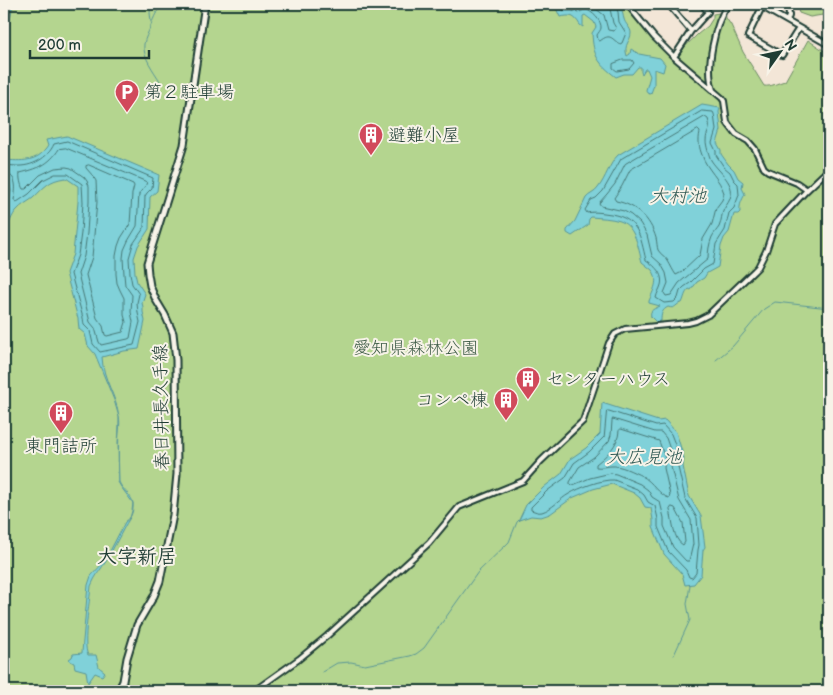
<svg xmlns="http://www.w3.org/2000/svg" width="833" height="695" font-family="'Balsamiq Sans','Klee One',sans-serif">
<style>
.green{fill:#b4d58f;stroke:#6a8962}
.water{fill:#80d1d9;stroke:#599697}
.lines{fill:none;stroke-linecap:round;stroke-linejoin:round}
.shore{stroke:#467876;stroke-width:1}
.stream{stroke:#599697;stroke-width:1}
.minor-casing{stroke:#1f3d34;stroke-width:8}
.major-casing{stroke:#1f3d34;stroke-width:9}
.minor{stroke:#f7f3e8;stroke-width:4}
.major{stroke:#f7f3e8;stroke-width:5}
.labels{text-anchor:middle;stroke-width:4;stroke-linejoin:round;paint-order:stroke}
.poi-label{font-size:18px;fill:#1f3d34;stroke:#f7f3e8;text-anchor:start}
.park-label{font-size:18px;fill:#3d5b46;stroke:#f7f3e8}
.street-label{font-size:18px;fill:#1f3d34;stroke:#f7f3e8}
.water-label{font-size:19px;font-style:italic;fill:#325b55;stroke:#f7f3e8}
.quarter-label{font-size:20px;font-weight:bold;fill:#1f3d34;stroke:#f7f3e8}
</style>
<rect width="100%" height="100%" fill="#f3e6d7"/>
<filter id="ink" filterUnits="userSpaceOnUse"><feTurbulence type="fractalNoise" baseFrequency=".02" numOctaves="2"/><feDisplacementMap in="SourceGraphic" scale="10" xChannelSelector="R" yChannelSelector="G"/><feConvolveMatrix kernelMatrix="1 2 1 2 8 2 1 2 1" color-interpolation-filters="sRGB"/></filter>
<g filter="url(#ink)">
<path class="green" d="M4,4H625L640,22L673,58L698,34L708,26L713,18V14L725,12L726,18L731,25L743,52L764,86C771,87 777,83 785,81L808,40L829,54V691H4Z
M796,4H829V14L810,17L799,13Z"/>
<path class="water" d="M4,4H13L4,47Z
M554,4H620C623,11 622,12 624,19C625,24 631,28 631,33C631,41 623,44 627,56L630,54L631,49L639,54L660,58L665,64L663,72L654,69V85L651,93L650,94L647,93L646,90L650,76L647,69H645L642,74L641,72V67H638L632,74H624L616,77C598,63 593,56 592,33L596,27L594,22L585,15L583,16V27L580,25C574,15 571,15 560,17Z
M702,105L720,108L719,112L721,130L717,143L721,150V154L728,164L734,170L738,178L743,182L742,188L745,194C742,200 739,205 740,212L738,214H734L729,232L724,238L721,246L718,267L707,273L704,278L697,282L691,290L689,289C684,294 685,297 682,303C676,303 676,310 668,307C662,310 661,314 661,321L656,322L651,317C649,309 655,309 660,306L649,303V301C653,291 660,280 652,270C649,267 645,265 642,262C638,248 636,227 620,221C611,218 600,218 591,217L589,219L588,225L572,236L567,233V230L575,221L586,198C589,194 595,193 598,188C606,178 609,164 618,155Z
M67,136L159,175L157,191L150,197L149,229L138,246L134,258L135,273L137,282L145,294L142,303L143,307V312L145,321L139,349L124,351L102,357C103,380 116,395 119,416C121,425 118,435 118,443C118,456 119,469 119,482C122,490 133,496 133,504C134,513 129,519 125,526C119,537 113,549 107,560C101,569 95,576 91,586C90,600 82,645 88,655H96L99,667L105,672L102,676L95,673L88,683L86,671L75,668L74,663L70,661L69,659L72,657L73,654L82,653V652L88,585L91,576L103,563L109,553L125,522L130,518L132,511L133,503L121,487L118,482L119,417L114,400L95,354L88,346L85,334L79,329L78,319L66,273L73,254L78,202V186L66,178C48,180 45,187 33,198C28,202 21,205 17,210C11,216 11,223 4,230V209L9,201L11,191L9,180L4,177V160C21,161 37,163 48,146L46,140Z
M602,403L658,421L665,420L676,432L684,458L683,466L689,496L701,516L705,547L703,550L701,575L694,584L685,585L682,574L664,554L653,527V520L651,508L645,507L640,498L634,493L612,484L593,489L572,498L550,514L541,517L531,516L519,520L526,505L544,487L561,474L570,459L586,448L600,434Z"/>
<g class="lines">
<path class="shore" d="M559,4L564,11H572L578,13C580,12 583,10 586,10C592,11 602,21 601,28C601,30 598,33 597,35L598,40L600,41C611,32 612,40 620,44L622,43L626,33L619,22L618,12L615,4
M566,4L578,6L586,4L592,6L604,15L608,30L614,31L616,28L613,23L609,4
M623,60H632L634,63L629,69L617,71L613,68V64Z
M702,111L713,112L714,114L716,130L712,143L716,151V155L724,167L730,172L734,180L738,184L739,195L734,208L729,213L725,230L716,244L713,264L704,269L690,283L684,287L680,291L678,298L674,302L664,303L656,298C657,293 660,289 661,285C664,274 654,265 646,260C640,236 639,219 611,214C603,213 595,211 587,213L585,210L591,200L596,198L603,191L621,159Z
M705,117L708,119C712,131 706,131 706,141C706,145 709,156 711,160C717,170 734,182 731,195C730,201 727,204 724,209C721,214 722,221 719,227C717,230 714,233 712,237C709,244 708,252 708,259L679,283L671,295L666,296L664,293L668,283L666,273L661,264L652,256L647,235L640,223L631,215L624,211L601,206L599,203L607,194L615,184L625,164Z
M698,130L700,132C698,141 699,147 702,155C707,170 720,179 724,193L722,200L716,208L712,224L703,239L700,255L682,272L676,275C673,271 671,266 668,261C666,257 660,254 658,250C657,247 657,242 656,238C650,218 636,205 616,201L614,198L622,186L630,170Z
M66,148L147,182C146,187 141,190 139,194L137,226L128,241L124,250L123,258L124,274L125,285L132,295L131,312L133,322L130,338L128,339L101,345L99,342L95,328L90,322L78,274L84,256L87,233L89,202V186L87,181L84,177L71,168L66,167L55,168L40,175L26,189H23C21,186 19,177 20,173C37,169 49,165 59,149Z
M4,165C8,165 12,166 16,166C32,167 48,158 54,144L67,141L153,178L152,188L147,193L145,196L144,228L133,244L129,258L130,273L132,284L139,294L137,303L138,313L140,322L134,345L100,352L93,344L90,331L84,325L83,318L71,274L78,255L81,233L83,202L82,184L68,174H55L43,180L29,194L17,202L14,200C16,189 18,175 4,173
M89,165L133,184L134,186L132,194L130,224L121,238L118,246L116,256V274L117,283L120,290L124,298V315L126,322L123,332L107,336L105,335L103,326L97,318L86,275L92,257L97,202L96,181L93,176L86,168V166Z
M607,411H609L656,426L663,425L671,434L676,447L679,458L678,467L685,498L697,518L699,545L698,550L696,573L692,578L689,577L686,570L668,551L658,527V519L655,506L648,502L644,495L637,489L614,480C602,479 579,488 569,494C560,499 552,509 542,512C538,513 535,511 531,510V507L547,491L565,478L574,463L589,452L604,437Z
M613,419L655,432H661L666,438L673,458L671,467L679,500L691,520L693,544L689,561H686L673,547L664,526V518L660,502L652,497L648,490L640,484L616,474L611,473L590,478L573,485L570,484V482L579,467L594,457L609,441L611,435L612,421Z
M621,429L659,441L665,458L664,468L670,495L669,498C660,496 652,481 642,476C633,472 621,465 611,466C606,466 601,468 596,467V464C607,455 618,446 619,431Z
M672,507L675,508L683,523L685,542L683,545C673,540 673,520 670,510Z"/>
<path class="stream" d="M151,4L150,13L151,22
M160,81C154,71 142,56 144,44C145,38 148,33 150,28C153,20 155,13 161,7
M716,360L733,346L764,309L775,302L829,308
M674,655L690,620L687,604L690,585
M322,672L337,663L351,662L365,665L410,656L416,654L424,648L478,572L509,542L517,522L519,520
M287,691L298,685
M665,691L668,686"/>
<defs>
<path id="minor" d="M627,4L654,37L674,57L722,98L724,101L727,122L729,125L736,134L748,141L755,149L764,168L768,171L797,183L807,190
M668,4L691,31
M757,4L829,45
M762,7L748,36L782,55L799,28
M787,21L789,16L788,4
M674,57L691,31L708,12L702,4
M713,90C705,67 715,23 728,4
M254,691L299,659L327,636L429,543L459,507L523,481L541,461L583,421L609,343L615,334L625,329L688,323L696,321L708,315L754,271L758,267L766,251L775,224L807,190L829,169"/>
<path id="major" d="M118,691L123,681L127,658L137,625L154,596L160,581L173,515L177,474L176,360L173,333L165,315L156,300L150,286L148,274L147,263L184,145L205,4"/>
</defs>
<use href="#minor" class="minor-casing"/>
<use href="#major" class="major-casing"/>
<use href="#minor" class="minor"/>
<use href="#major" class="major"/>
</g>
</g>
<defs>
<symbol id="parking-pin" viewBox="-11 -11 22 30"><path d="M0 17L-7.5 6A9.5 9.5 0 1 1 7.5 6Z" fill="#d1495b" stroke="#f7f3e8"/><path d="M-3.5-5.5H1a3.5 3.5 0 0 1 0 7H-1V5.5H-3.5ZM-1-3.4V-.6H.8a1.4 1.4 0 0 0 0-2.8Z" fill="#fff"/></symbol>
<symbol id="building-pin" viewBox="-11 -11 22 30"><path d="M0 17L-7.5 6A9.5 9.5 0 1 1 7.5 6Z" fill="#d1495b" stroke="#f7f3e8"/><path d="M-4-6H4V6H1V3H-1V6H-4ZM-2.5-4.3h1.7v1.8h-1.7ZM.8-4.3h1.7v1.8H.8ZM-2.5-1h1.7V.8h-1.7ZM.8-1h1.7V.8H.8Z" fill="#fff"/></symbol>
</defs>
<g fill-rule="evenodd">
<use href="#parking-pin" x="113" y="78" width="28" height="38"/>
<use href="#building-pin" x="357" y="121" width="28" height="38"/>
<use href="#building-pin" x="514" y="365" width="28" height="38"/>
<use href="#building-pin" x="492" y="386" width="28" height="38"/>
<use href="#building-pin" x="47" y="399" width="28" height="38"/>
</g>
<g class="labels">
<g class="poi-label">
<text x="144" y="98">第２駐車場</text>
<text x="388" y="141">避難小屋</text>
<text x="546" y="385">センターハウス</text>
<text x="488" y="406" text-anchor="end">コンペ棟</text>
<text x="61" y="452" text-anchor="middle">東門詰所</text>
</g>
<g class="park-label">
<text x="416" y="354">愛知県森林公園</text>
</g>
<g class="street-label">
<text transform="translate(161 407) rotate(-91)" y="6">春日井長久手線</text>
</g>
<g class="water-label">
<text x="678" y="202">大村池</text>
<text x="644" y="463">大広見池</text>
</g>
<g class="quarter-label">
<text x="137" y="563">大字新居</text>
</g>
</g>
<rect width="833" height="695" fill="none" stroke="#f7f3e8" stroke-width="20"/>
<rect x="10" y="10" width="813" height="675" fill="none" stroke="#1f3d34" stroke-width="2" filter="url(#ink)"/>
<g transform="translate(780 52) rotate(57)" stroke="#f7f3e8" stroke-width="4" paint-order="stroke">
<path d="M0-4L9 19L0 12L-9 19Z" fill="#1f3d34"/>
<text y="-8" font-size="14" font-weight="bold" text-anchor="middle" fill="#1f3d34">N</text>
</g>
<path d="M30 50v8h119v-8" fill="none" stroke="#1f3d34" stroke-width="2.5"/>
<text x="38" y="50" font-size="15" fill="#1f3d34" stroke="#f7f3e8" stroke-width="4" paint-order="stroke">200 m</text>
</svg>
